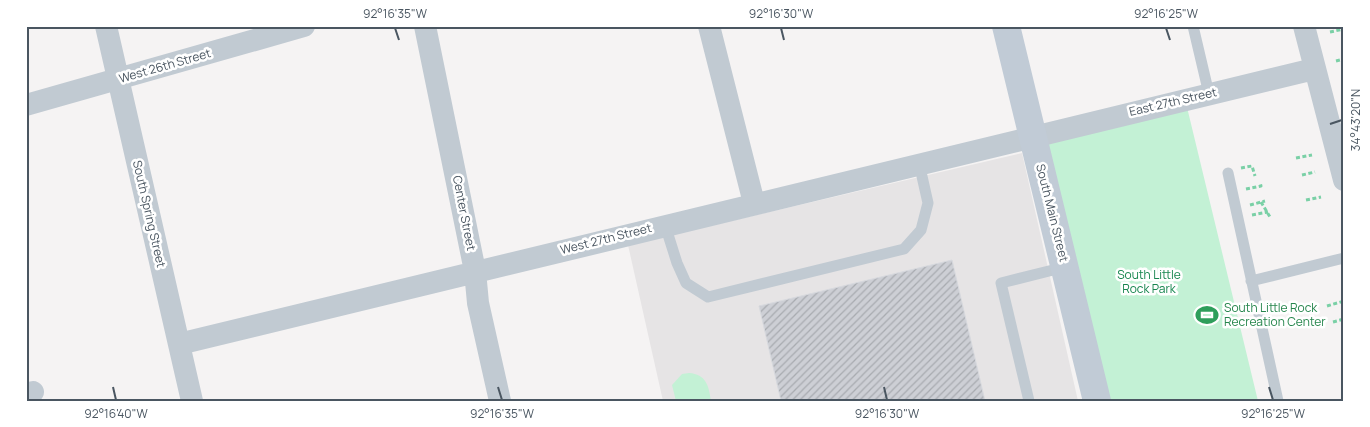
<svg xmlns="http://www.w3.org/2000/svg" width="1370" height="427" font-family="Manrope,sans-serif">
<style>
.education{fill:#e6e4e5}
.park{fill:#c3f1d5}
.building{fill:url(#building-hatch);stroke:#d7d9de}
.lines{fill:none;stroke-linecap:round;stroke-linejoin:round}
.path{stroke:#7ad0a6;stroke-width:3;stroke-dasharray:4 2.5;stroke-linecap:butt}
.lane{stroke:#c1cad2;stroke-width:11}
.street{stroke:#c1cad2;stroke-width:22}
.secondary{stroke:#c1cbd6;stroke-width:28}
.ticks{fill:none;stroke:#4a5661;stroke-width:2}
.labels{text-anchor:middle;stroke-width:5;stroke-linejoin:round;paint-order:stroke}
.street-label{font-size:12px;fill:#4a5661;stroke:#fff}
.park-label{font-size:12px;fill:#17864f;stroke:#fff}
.leisure-label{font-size:12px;fill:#27864d;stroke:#fff;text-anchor:start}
.neatline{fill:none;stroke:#4a5661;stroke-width:2}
.ticks-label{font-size:12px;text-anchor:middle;fill:#4a5661}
</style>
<defs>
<pattern id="building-hatch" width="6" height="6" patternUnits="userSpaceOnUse" patternTransform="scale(1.25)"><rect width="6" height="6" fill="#cdcfd5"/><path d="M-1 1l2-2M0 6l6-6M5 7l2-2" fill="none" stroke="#a8abb0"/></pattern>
</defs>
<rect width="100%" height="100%" fill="#f5f3f3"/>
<path class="education" d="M1022,153L1078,401H663L628,245Z"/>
<path class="park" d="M1185,99L1258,401H1097L1032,136Z
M689,373C706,374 709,386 711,401H676L672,385L682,374Z"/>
<path class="building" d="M952,260L985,401H781L759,306Z"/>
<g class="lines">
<path class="path" d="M1330,32L1344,29
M1336,61L1344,59
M1296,158L1312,155
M1241,168L1252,166L1255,176
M1302,175L1315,172
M1246,189L1261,186L1260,182
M1306,200L1321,197
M1261,202L1270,217
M1250,205L1265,201
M1252,215L1268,212
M1327,306L1344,301
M1333,322L1344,319
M1342,350H1344"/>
<path class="lane" d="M1193,26L1209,94
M1228,173L1278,401
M665,225L677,263L686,283L708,297L904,249L921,230L928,203L919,163
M1251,281L1344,258
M1029,401L1001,283L1065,267"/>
<path class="street" d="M106,26L192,401
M425,26L475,271L478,303L500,401
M709,26L754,203
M1304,26L1344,180
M26,105L304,26
M179,344L1314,69
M26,394L33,392"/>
<path class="secondary" d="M1006,26L1097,401"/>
</g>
<path class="ticks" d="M395,28L399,40M781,28L784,40M1166,28L1170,40M1330,124L1342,120M113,387L116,400M498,387L502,400M884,387L887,400M1269,387L1273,400"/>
<defs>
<symbol id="stadium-bare" viewBox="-9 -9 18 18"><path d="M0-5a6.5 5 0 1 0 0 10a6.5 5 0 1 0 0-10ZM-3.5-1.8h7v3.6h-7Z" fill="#2e9e5b" stroke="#fff" stroke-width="2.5" paint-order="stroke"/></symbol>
</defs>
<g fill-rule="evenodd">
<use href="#stadium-bare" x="1191" y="299" width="32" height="32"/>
</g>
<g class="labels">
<g class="street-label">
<text transform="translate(165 66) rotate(-16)" y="4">West 26th Street</text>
<text transform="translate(1173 102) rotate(-13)" y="4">East 27th Street</text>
<text transform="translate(464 213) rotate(79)" y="4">Center Street</text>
<text transform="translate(1052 213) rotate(76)" y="4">South Main Street</text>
<text transform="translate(149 214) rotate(77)" y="4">South Spring Street</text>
<text transform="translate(606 239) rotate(-14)" y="4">West 27th Street</text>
</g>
<g class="park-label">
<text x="1149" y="279">South Little<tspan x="1149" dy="14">Rock Park</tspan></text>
</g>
<g class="leisure-label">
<text x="1224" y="312">South Little Rock<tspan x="1224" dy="14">Recreation Center</tspan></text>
</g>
</g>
<rect width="1370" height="427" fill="none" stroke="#ffffff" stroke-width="55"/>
<rect x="28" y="28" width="1314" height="372" class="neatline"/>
<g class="ticks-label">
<text x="395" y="18">92°16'35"W</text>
<text x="781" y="18">92°16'30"W</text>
<text x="1166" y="18">92°16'25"W</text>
<text transform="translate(1356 120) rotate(-90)" y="4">34°43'20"N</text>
<text x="116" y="418">92°16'40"W</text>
<text x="502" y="418">92°16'35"W</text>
<text x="887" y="418">92°16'30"W</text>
<text x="1273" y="418">92°16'25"W</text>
</g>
</svg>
